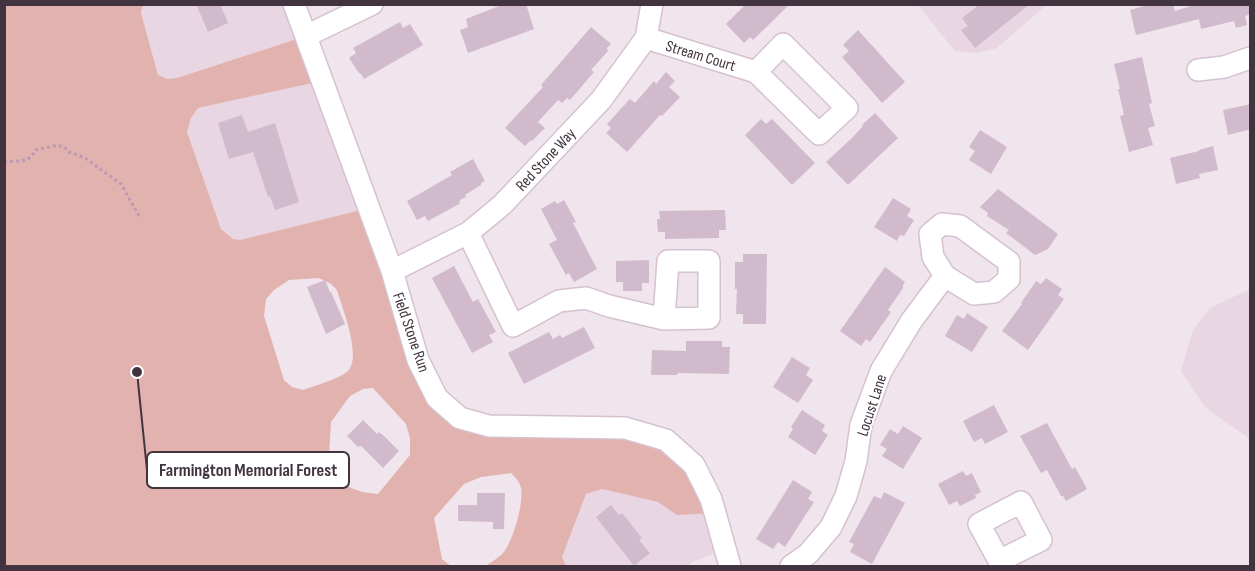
<svg xmlns="http://www.w3.org/2000/svg" width="1255" height="571" font-family="'Sofia Sans Condensed',sans-serif">
<style>
.residential{fill:#e8d6e3}
.green{fill:#e2b2af;fill-rule:evenodd}
.building{fill:#d1bacc}
.lines{fill:none;stroke-linecap:round;stroke-linejoin:round}
.minor-casing{stroke:#d6c1d0;stroke-width:24}
.path{stroke:#bc9ab3;stroke-width:3;stroke-dasharray:3 3;stroke-linecap:butt}
.minor{stroke:#fff;stroke-width:21}
.labels{text-anchor:middle;stroke-width:4.5;stroke-linejoin:round;paint-order:stroke}
.street-label{font-size:16px;fill:#42343f;stroke:#fff}
.leader{fill:none;stroke:#42343f;stroke-width:2}
.callout-dot{fill:#42343f;stroke:#fff;stroke-width:2}
.callout{fill:#fff;stroke:#42343f;stroke-width:2}
.callout-label{font-size:18px;text-anchor:middle;font-weight:bold;fill:#42343f}
</style>
<rect width="100%" height="100%" fill="#f0e4ed"/>
<path class="residential" d="M143,5H294L306,36L177,78L168,79L158,75L141,13Z
M918,5H1046L997,48L977,53L955,51Z
M322,81L369,208L240,240L233,239L221,229L187,132L191,118L198,108Z
M1250,289V439L1206,408L1181,371L1193,330L1210,308Z
M602,489L658,502L667,507L715,513L725,549L690,563L689,566H566L562,557L586,494Z"/>
<path class="green" d="M4,5H143L141,13L158,75L168,79L177,78L306,36L322,81L198,108L191,118L187,132L221,229L233,239L240,240L369,208L418,360L460,418L666,440L715,513L677,515L658,502L602,489L586,494L562,557L566,566H486C491,562 500,557 504,552C513,540 524,503 521,488C520,482 515,477 511,473L481,477L464,484L434,518L442,559L451,566H5ZM319,278L331,284L337,290C342,308 363,358 347,372C338,379 314,386 303,390L292,387L284,380L264,316L266,299L274,290L289,280ZM373,388L406,424L410,438V455L378,494L362,492L346,486L329,455L331,422L350,396L363,389Z"/>
<path class="building" d="M196,4H220L228,23L208,32Z
M504,4H526L534,29L468,53L460,30L468,27L466,19Z
M746,4H790L753,40L750,37L744,43L726,24Z
M980,4H1030L975,48L961,30L968,26L962,18Z
M1152,4H1173L1175,11L1197,4H1251V14L1245,16L1247,25L1236,28L1234,21L1201,29L1199,19L1136,35L1130,10Z
M400,22L403,28L410,24L423,45L364,79L361,74L359,73L349,58L356,53L353,48Z
M591,27L611,44L607,48L608,51L591,70L594,72L570,100L567,98L562,103L558,100L538,122L545,128L532,141L531,140L525,146L505,128L543,87L541,85Z
M858,30L905,82L882,103L842,57L849,51L843,45Z
M1142,57L1152,103L1149,104L1155,126L1148,128L1153,145L1129,152L1120,116L1124,115L1118,89H1120L1114,64Z
M666,72L675,81L669,87L680,97L662,116L660,115L627,152L606,133L611,128L607,124L630,99L635,103L654,81L656,84Z
M1251,104V129L1228,135L1223,110Z
M875,113L898,138L848,185L826,162L852,138L863,126L862,125Z
M242,115L248,132L275,123L299,202L275,210L270,196L268,197L253,152L229,159L218,123Z
M761,119L766,124L772,119L815,163L792,185L745,135Z
M980,130L1007,147L991,174L969,160L975,151L969,147Z
M1213,146L1218,170L1199,174L1200,178L1176,184L1170,158L1199,151V150Z
M473,159L485,181L481,183V185L465,195L466,197L460,200L459,204L428,221L425,216L417,220L407,201L452,175L450,172Z
M998,189L1058,234L1048,249L1035,255L1006,233L1009,230L987,216L988,213L980,207Z
M893,198L911,209L907,216L914,220L904,236L900,235L897,241L874,227Z
M564,200L576,222L573,223L597,269L574,282L569,273L566,275L549,244L557,240L541,209L555,201L557,204Z
M725,210L726,230H719V238L665,239V232H658L657,219H660L659,211Z
M743,254H767L766,324H743V314H736L737,289H735V262H743Z
M649,260V283H642V291H623V282H616V261Z
M454,266L473,302L478,299L496,332L489,335L493,342L472,353L432,278Z
M885,267L905,282L903,285V288L888,310L891,312L870,342L866,339L861,346L840,331Z
M1046,278L1062,289L1058,295L1064,299L1028,350L1002,331L1022,304L1021,303L1036,281L1041,284Z
M325,280L330,292H331L345,324L326,334L307,287Z
M967,313L988,327L972,352L945,336L957,315L964,319Z
M584,327L595,348L524,384L508,353L549,332L553,339L560,335L562,338Z
M686,341H722V347H730L729,374L678,373L677,375H651L652,350L686,351Z
M792,357L810,368L806,375L813,380L798,403L773,387Z
M994,405L1008,432L985,444L982,438L974,442L963,421Z
M802,410L825,425L822,431L828,435L815,455L788,437L793,429L791,427Z
M363,420L377,434L379,432L384,436L399,451L383,468L361,446L358,447L347,436Z
M1047,423L1072,469L1075,467L1087,489L1066,501L1063,496H1061L1047,470L1041,473L1020,436Z
M903,426L922,438L903,469L882,456L887,449L880,445L890,429L898,434Z
M963,471L966,476L972,473L981,492L975,495L976,498L960,506L957,501L949,505L938,484Z
M793,480L812,492L808,499L814,502L785,547L778,542L773,549L756,539Z
M884,492L905,503L872,564L850,552L854,544L849,542L874,496L881,499Z
M477,493H505L504,529H493V522L458,521V505H477Z
M611,505L619,515L622,513L642,538L639,540L650,553L634,566L596,517Z"/>
<g class="lines">
<defs>
<path id="minor" d="M294,4L392,271L418,360L437,398L460,418L489,426L625,428L666,440L694,465L711,499L730,566
M306,36L372,4
M646,38L756,72L819,134L847,108L783,44L756,72
M1198,70L1224,67L1250,58
M942,224L960,226L1009,262V279L994,292L974,294L945,276L933,257L930,234Z
M468,233L513,326L559,301L586,298L609,306L664,319L709,318V261H668L664,319
M392,271L468,233L502,205L601,100L646,38L652,4
M999,561L1041,540L1021,502L979,524L1002,566
M791,566L808,554L831,527L846,496L856,461L861,425L881,371L912,320L945,276"/>
</defs>
<use href="#minor" class="minor-casing"/>
<path class="path" d="M4,162C17,160 30,164 35,150L54,146H63L69,152L85,158L121,184L139,216"/>
<use href="#minor" class="minor"/>
</g>
<g class="labels">
<g class="street-label">
<text transform="translate(701 55) rotate(17)" y="6">Stream Court</text>
<text transform="translate(545 159) rotate(-47)" y="6">Red Stone Way</text>
<text transform="translate(412 332) rotate(71)" y="6">Field Stone Run</text>
<text transform="translate(871 405) rotate(-72)" y="6">Locust Lane</text>
</g>
</g>
<path class="leader" d="M137 372L147 470"/>
<circle class="callout-dot" cx="137" cy="372" r="6"/>
<rect class="callout" x="147" y="452" width="202" height="36" rx="6"/>
<g class="callout-label">
<text x="248" y="476">Farmington Memorial Forest</text>
</g>
<rect width="1255" height="571" fill="none" stroke="#42343f" stroke-width="12"/>
</svg>
